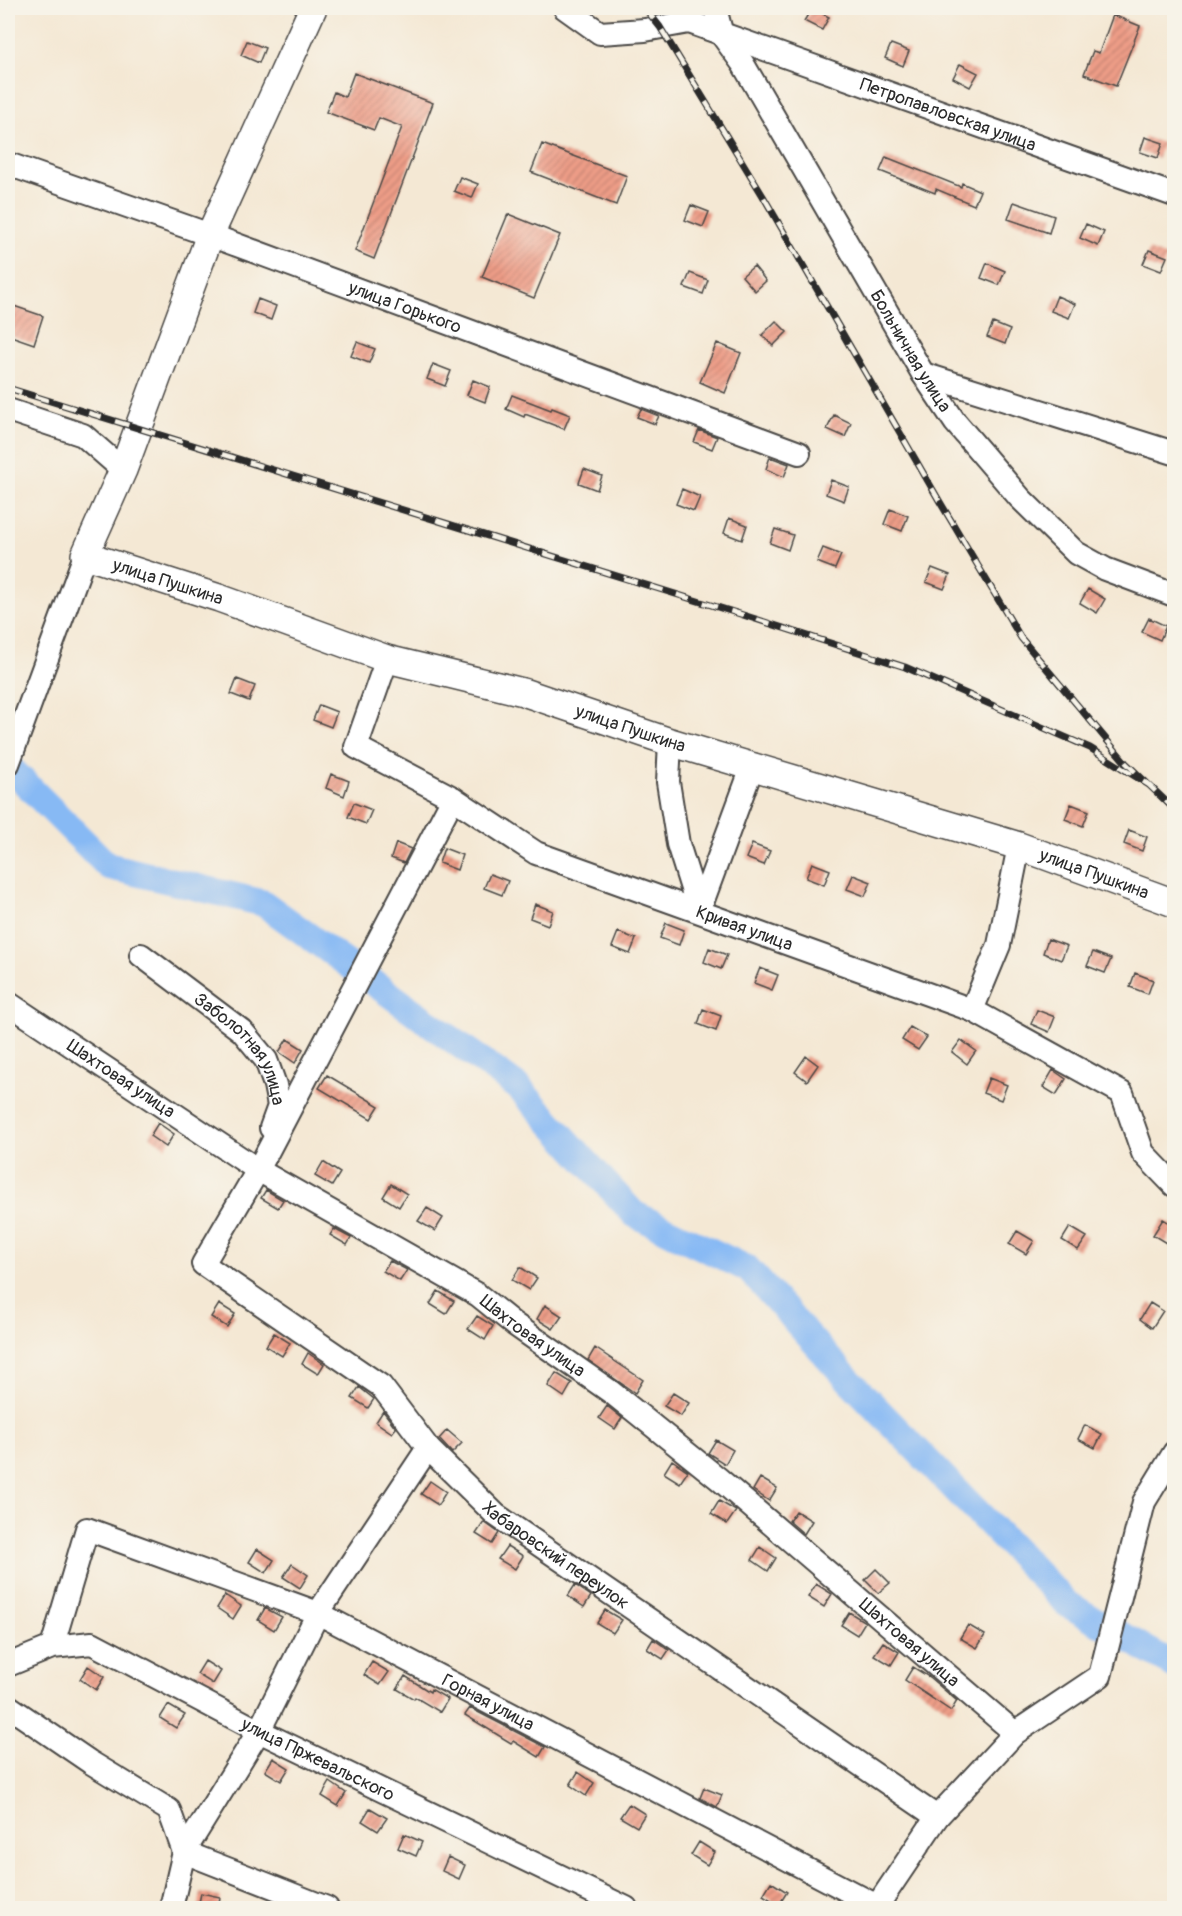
<svg xmlns="http://www.w3.org/2000/svg" width="1182" height="1916" font-family="Pangolin,sans-serif">
<style>
.lines{fill:none;stroke-linecap:round;stroke-linejoin:round}
.river{stroke:#87b9f4;stroke-width:27}
.building{fill:url(#building-hatch)}
.minor-casing{stroke:#494744;stroke-width:26}
.major-casing{stroke:#494744;stroke-width:30}
.minor{stroke:#fff;stroke-width:22}
.major{stroke:#fff;stroke-width:27}
.rail-casing{stroke:#2b2b2b;stroke-width:7}
.rail{stroke:#f7f3e8;stroke-width:4.5;stroke-dasharray:14;stroke-linecap:butt}
.labels{text-anchor:middle;stroke-width:5;stroke-linejoin:round;paint-order:stroke}
.street-label{font-size:18px;fill:#2b2b2b;stroke:#f7f3e8}
</style>
<defs>
<pattern id="building-hatch" width="6" height="6" patternUnits="userSpaceOnUse" patternTransform="scale(1.5)"><rect width="6" height="6" fill="#ee9d87"/><path d="M-1 1l2-2M0 6l6-6M5 7l2-2" fill="none" stroke="#c1806f"/></pattern>
</defs>
<rect width="100%" height="100%" fill="#f7f3e8"/>
<filter id="ink" filterUnits="userSpaceOnUse"><feTurbulence type="fractalNoise" baseFrequency=".0167" numOctaves="2"/><feDisplacementMap in="SourceGraphic" scale="12" xChannelSelector="R" yChannelSelector="G"/><feConvolveMatrix kernelMatrix="1 2 1 2 8 2 1 2 1" color-interpolation-filters="sRGB"/></filter>
<filter id="wash" filterUnits="userSpaceOnUse"><feTurbulence type="fractalNoise" baseFrequency=".008" numOctaves="4" result="noise"/><feDisplacementMap in="SourceGraphic" scale="24" xChannelSelector="R" yChannelSelector="G"/><feGaussianBlur stdDeviation="1.35" result="paint"/><feColorMatrix in="noise" values="0 0 0 0 0 0 0 0 0 0 0 0 0 0 0 0 0 1.4 0 .05"/><feComposite in="paint" operator="in"/></filter>
<g filter="url(#wash)">
<rect width="100%" height="100%" fill="#f4e8d4"/>
<g class="lines">
<path class="river" d="M8,766L108,866L263,903L518,1087L634,1214L748,1269L843,1374L1067,1604L1174,1665"/>
</g>
<g id="blocks">
<path class="building" d="M812,8L829,17L822,30L804,21Z
M1113,15L1140,26L1116,86L1084,74L1093,51L1099,53Z
M247,41L265,48L259,63L241,55Z
M891,44L909,51L903,66L885,58Z
M960,64L978,73L970,87L953,78Z
M354,73L433,103L374,259L355,251L402,127L379,118L374,130L326,112L334,92L345,97Z
M1145,137L1163,143L1158,158L1140,152Z
M542,144L627,176L616,205L531,172Z
M886,157L961,187L962,183L980,191L974,205L936,189L935,193L880,171Z
M460,177L478,184L472,198L454,191Z
M1014,202L1054,216L1049,233L1008,219Z
M691,205L709,212L703,227L685,220Z
M508,214L560,235L534,298L482,277Z
M1086,224L1104,232L1098,246L1080,238Z
M1149,250L1167,257L1161,271L1143,264Z
M987,263L1005,271L999,285L981,278Z
M754,266L766,281L755,291L742,276Z
M690,273L708,280L703,294L684,287Z
M1057,296L1075,304L1069,318L1051,311Z
M258,299L276,306L271,320L253,313Z
M8,304L43,316L34,344L8,335Z
M776,321L787,332L773,346L762,335Z
M993,323L1010,330L1005,344L987,337Z
M357,342L375,349L369,363L351,356Z
M717,343L741,353L725,393L700,382Z
M433,364L451,371L445,386L427,379Z
M473,380L490,387L485,402L467,395Z
M512,395L551,410L552,408L570,415L564,429L525,414L524,417L506,409Z
M641,409L659,416L655,424L637,417Z
M834,415L851,423L845,437L827,429Z
M699,430L717,437L712,449L694,442Z
M770,457L789,464L784,477L766,469Z
M584,469L602,476L597,490L579,483Z
M831,480L849,487L844,501L826,494Z
M682,489L700,497L694,511L676,504Z
M890,509L908,516L902,531L884,524Z
M729,518L747,525L742,540L724,533Z
M775,529L793,535L788,550L770,543Z
M823,548L841,555L835,569L817,562Z
M932,568L950,575L944,589L926,582Z
M1088,589L1105,599L1097,613L1080,603Z
M1149,618L1166,626L1160,640L1142,632Z
M237,679L255,686L249,701L231,694Z
M319,705L337,712L331,727L313,720Z
M331,774L349,781L344,796L326,788Z
M354,803L372,810L366,824L348,817Z
M1071,804L1089,811L1083,826L1065,819Z
M1129,830L1147,837L1142,851L1124,844Z
M396,843L411,849L404,863L391,858Z
M752,844L770,851L764,865L746,858Z
M444,848L462,855L457,870L439,863Z
M812,863L830,870L824,885L806,878Z
M490,874L508,881L502,895L484,888Z
M853,875L871,882L865,896L847,889Z
M535,904L553,911L548,925L530,918Z
M666,923L684,930L679,945L660,938Z
M618,932L636,939L630,954L612,947Z
M1048,939L1067,946L1061,960L1043,953Z
M709,948L727,955L721,969L704,962Z
M1093,952L1111,959L1105,973L1087,966Z
M760,968L778,975L772,990L754,983Z
M1135,973L1153,980L1148,994L1130,987Z
M703,1009L721,1016L716,1031L698,1024Z
M1037,1010L1055,1017L1049,1032L1031,1024Z
M910,1027L927,1037L918,1050L902,1040Z
M287,1039L303,1049L295,1063L279,1052Z
M961,1040L976,1051L967,1064L952,1052Z
M806,1056L818,1065L807,1081L795,1072Z
M1053,1070L1066,1079L1056,1095L1043,1087Z
M327,1075L379,1106L371,1119L319,1088Z
M989,1078L1007,1085L1001,1100L983,1093Z
M158,1123L174,1134L166,1147L150,1136Z
M323,1162L340,1173L332,1186L315,1176Z
M391,1184L407,1194L399,1207L383,1197Z
M266,1190L283,1200L278,1208L261,1198Z
M427,1208L443,1218L435,1231L418,1221Z
M1163,1219L1174,1226V1229L1166,1243L1153,1235Z
M1070,1227L1087,1237L1078,1250L1062,1240Z
M334,1229L351,1238L347,1245L330,1235Z
M1017,1231L1034,1241L1026,1254L1009,1244Z
M390,1261L407,1270L400,1281L383,1271Z
M520,1267L537,1278L529,1290L512,1280Z
M438,1291L454,1301L446,1314L430,1304Z
M1150,1303L1163,1311L1152,1328L1140,1319Z
M219,1304L235,1314L227,1327L211,1317Z
M545,1305L562,1316L553,1329L537,1319Z
M477,1316L493,1326L485,1340L468,1329Z
M274,1333L290,1343L282,1356L266,1346Z
M595,1348L643,1380L635,1393L588,1360Z
M308,1353L324,1364L318,1374L302,1364Z
M556,1373L572,1383L564,1397L548,1386Z
M359,1387L374,1399L368,1408L352,1398Z
M673,1393L689,1403L681,1416L664,1406Z
M607,1406L622,1418L615,1429L599,1418Z
M383,1411L396,1428L392,1433L376,1422Z
M1085,1425L1102,1434L1095,1448L1078,1439Z
M447,1430L462,1443L452,1453L439,1439Z
M716,1440L733,1450L725,1464L708,1453Z
M672,1460L688,1471L680,1483L664,1473Z
M760,1478L777,1488L769,1501L753,1490Z
M430,1481L446,1492L438,1505L421,1494Z
M719,1501L736,1511L727,1524L711,1514Z
M796,1511L812,1521L804,1534L789,1521Z
M484,1522L499,1533L492,1544L476,1534Z
M507,1546L523,1556L515,1569L498,1559Z
M760,1547L776,1558L768,1571L752,1560Z
M257,1549L274,1560L266,1573L249,1562Z
M292,1564L308,1575L300,1588L283,1577Z
M876,1569L890,1583L878,1593L865,1580Z
M816,1584L832,1594L824,1607L808,1597Z
M575,1585L591,1596L584,1607L568,1596Z
M225,1595L241,1606L233,1619L217,1608Z
M265,1608L282,1617L274,1630L258,1620Z
M605,1610L622,1620L613,1633L597,1623Z
M849,1612L865,1622L857,1635L841,1625Z
M968,1625L985,1635L977,1648L960,1638Z
M653,1639L669,1650L663,1659L647,1649Z
M883,1642L899,1652L891,1665L874,1655Z
M205,1661L221,1671L213,1684L197,1674Z
M372,1662L389,1672L380,1685L364,1675Z
M88,1666L104,1677L96,1690L80,1679Z
M913,1667L929,1677L957,1701L951,1711L905,1680Z
M405,1676L430,1692L431,1689L448,1699L440,1712L415,1697L414,1699L397,1689Z
M168,1705L185,1715L176,1728L160,1718Z
M470,1708L545,1747L539,1757L513,1741L511,1743L465,1715Z
M273,1758L289,1768L281,1781L265,1771Z
M578,1772L594,1783L586,1796L570,1785Z
M330,1782L346,1793L338,1806L322,1796Z
M704,1788L722,1795L717,1807L700,1798Z
M629,1804L645,1814L637,1827L620,1817Z
M370,1808L387,1818L378,1831L362,1821Z
M404,1834L422,1842L416,1856L398,1848Z
M699,1842L715,1852L707,1865L691,1855Z
M448,1857L465,1865L459,1879L442,1871Z
M771,1882L787,1892L779,1905L763,1895Z
M201,1893L220,1897L218,1908H198Z"/>
</g>
</g>
<g filter="url(#ink)">
<use href="#blocks" fill-opacity="0" stroke="#494744" stroke-width="1.5"/>
<g class="lines">
<defs>
<g id="minor">
<path id="s1" d="M565,8L600,33L645,30L689,22L1174,195"/>
<path id="s2" d="M715,8L722,35L743,64L923,374L955,422L1020,498L1076,553L1105,569L1174,595"/>
<path id="s3" d="M8,164L210,235L799,453"/>
<path d="M923,374L1174,453"/>
<path d="M8,410L83,435L123,470"/>
<path id="s4" d="M387,659L356,747L453,798L536,853L972,1010L1122,1093L1143,1153L1174,1185"/>
<path d="M670,742L668,782L678,844L699,911L753,765"/>
<path d="M8,764L85,555"/>
<path id="s5" d="M453,798L258,1170L203,1264L381,1386L428,1448L496,1515L937,1817"/>
<path id="s6" d="M141,955L242,1031L266,1060L275,1085L279,1106L271,1128"/>
<path id="s7" d="M8,1003L258,1170L478,1295L514,1324L611,1392L719,1479L1015,1733"/>
<path d="M972,1010L999,945L1019,846"/>
<path id="s8" d="M52,1647L87,1529L318,1613L877,1906"/>
<path id="s9" d="M8,1665L52,1647L92,1643L259,1731L626,1908"/>
<path d="M8,1706L90,1762L169,1810L184,1852L327,1908"/>
<path d="M171,1908L184,1852L259,1731L318,1613L428,1448"/>
<path d="M878,1908L877,1906L937,1817L1015,1733L1100,1676L1144,1502L1174,1453"/>
</g>
<g id="major">
<path id="s10" d="M313,8L210,235L123,470L85,555L219,598L387,659L523,692L670,742L1019,846L1174,903"/>
</g>
</defs>
<use href="#minor" class="minor-casing"/>
<use href="#major" class="major-casing"/>
<use href="#minor" class="minor"/>
<use href="#major" class="major"/>
<defs>
<path id="rail" d="M645,8L660,27L763,196L940,502L1021,638L1126,763L1174,809
M8,388L740,614L905,667L1090,748L1149,785"/>
</defs>
<use href="#rail" class="rail-casing"/>
<use href="#rail" class="rail"/>
</g>
</g>
<g class="labels">
<g class="street-label">
<text dy="6" stroke="none"><textPath href="#s1" startOffset="408">Петропавловская улица</textPath></text>
<text dy="6" stroke="none"><textPath href="#s3" startOffset="422">улица Горького</textPath></text>
<text dy="6" stroke="none"><textPath href="#s2" startOffset="396">Больничная улица</textPath></text>
<text dy="6" stroke="none"><textPath href="#s10" startOffset="680">улица Пушкина</textPath></text>
<text dy="6" stroke="none"><textPath href="#s10" startOffset="1166">улица Пушкина</textPath></text>
<text dy="6" stroke="none"><textPath href="#s10" startOffset="1652">улица Пушкина</textPath></text>
<text dy="6" stroke="none"><textPath href="#s4" startOffset="524">Кривая улица</textPath></text>
<text dy="6" stroke="none"><textPath href="#s6" startOffset="140">Заболотная улица</textPath></text>
<text dy="6" stroke="none"><textPath href="#s7" startOffset="136">Шахтовая улица</textPath></text>
<text dy="6" stroke="none"><textPath href="#s7" startOffset="622">Шахтовая улица</textPath></text>
<text dy="6" stroke="none"><textPath href="#s5" startOffset="990">Хабаровский переулок</textPath></text>
<text dy="6" stroke="none"><textPath href="#s7" startOffset="1108">Шахтовая улица</textPath></text>
<text dy="6" stroke="none"><textPath href="#s8" startOffset="561">Горная улица</textPath></text>
<text dy="6" stroke="none"><textPath href="#s9" startOffset="342">улица Пржевальского</textPath></text>
</g>
</g>
<rect width="1182" height="1916" fill="none" stroke="#f7f3e8" stroke-width="30"/>
</svg>
